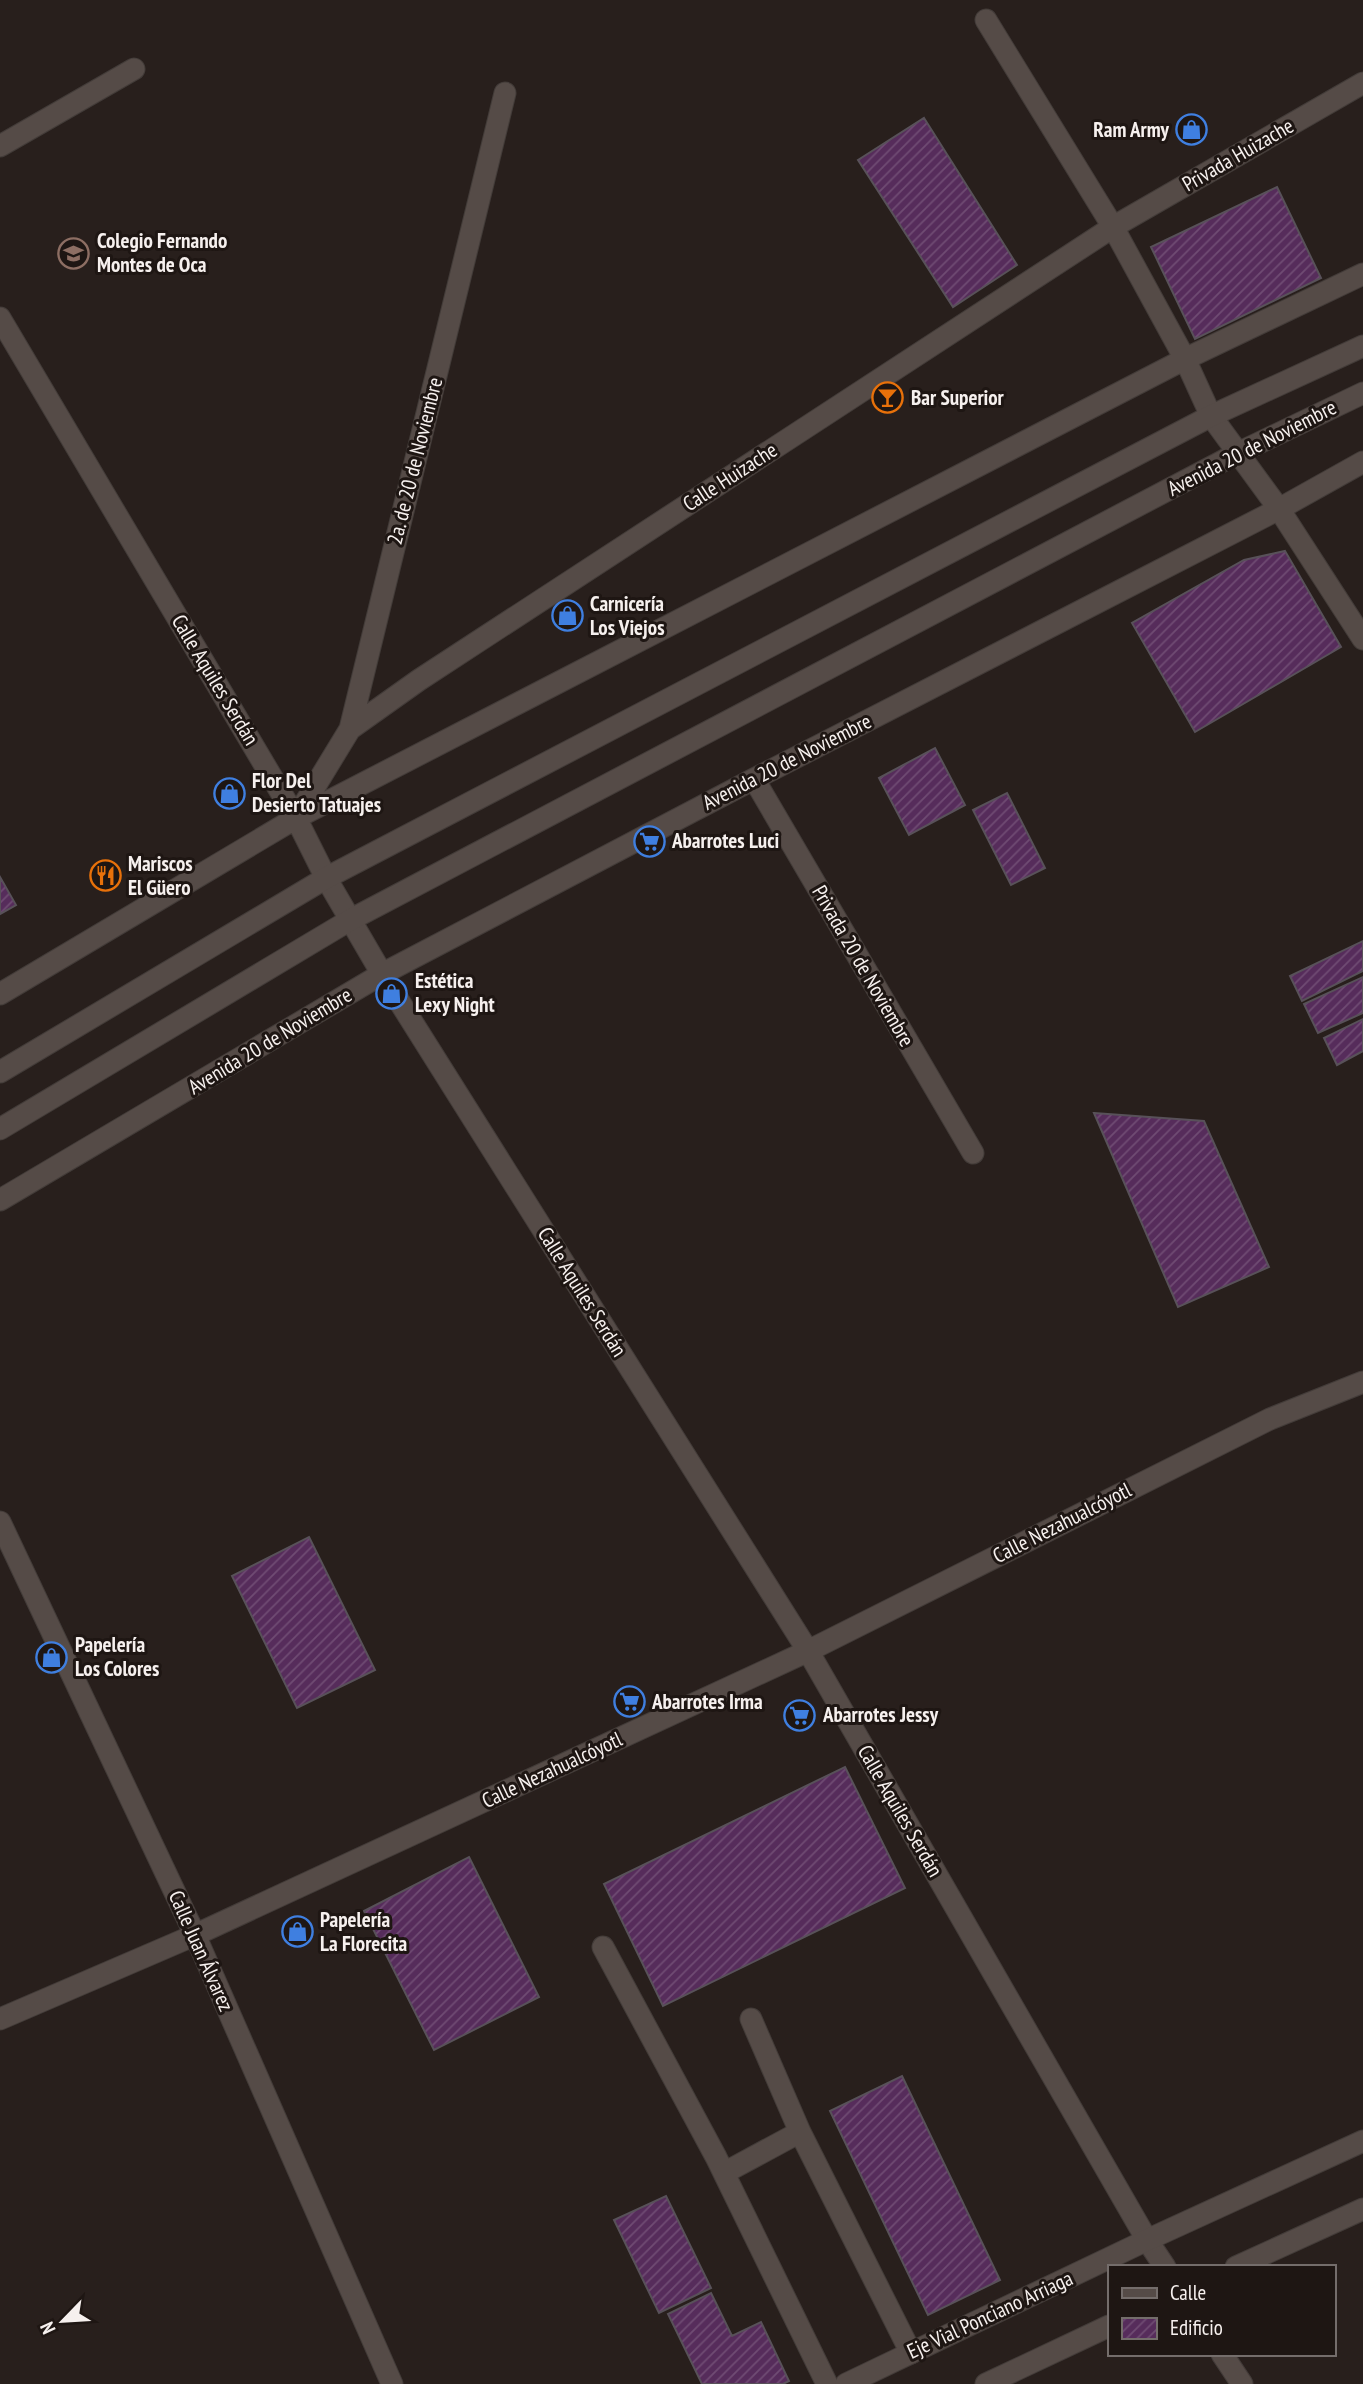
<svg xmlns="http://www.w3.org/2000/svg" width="1363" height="2384" font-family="'PT Sans Narrow',sans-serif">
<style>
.building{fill:url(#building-hatch);stroke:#585159;stroke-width:2}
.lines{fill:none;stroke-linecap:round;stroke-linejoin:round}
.lane-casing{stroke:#433c39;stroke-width:23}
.street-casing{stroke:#433c39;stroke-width:23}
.secondary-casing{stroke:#433c39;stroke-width:23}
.lane{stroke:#554b47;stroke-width:21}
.street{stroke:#554b47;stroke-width:21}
.secondary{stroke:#554b47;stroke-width:21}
.labels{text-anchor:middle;stroke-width:6;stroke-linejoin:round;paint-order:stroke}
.poi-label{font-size:21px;font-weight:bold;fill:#f6f0ee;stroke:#1e1613;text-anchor:start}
.street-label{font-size:21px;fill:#f6f0ee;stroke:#1e1613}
</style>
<defs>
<pattern id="building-hatch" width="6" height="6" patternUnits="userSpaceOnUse" patternTransform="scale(1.75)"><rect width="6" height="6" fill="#562c5b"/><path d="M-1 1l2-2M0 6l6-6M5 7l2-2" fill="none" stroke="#6f4b73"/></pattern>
</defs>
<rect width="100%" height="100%" fill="#281f1c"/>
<path class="building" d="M924,118L1017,265L953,307L858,160Z
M1277,187L1321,278L1195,339L1151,247Z
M1285,551L1341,647L1195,732L1132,623L1244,560Z
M935,748L965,805L909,835L879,778Z
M1007,793L1045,868L1011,885L973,810Z
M0,877L16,905L0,914Z
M1363,941V971L1302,1001L1290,976Z
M1363,977V1013L1318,1033L1304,1004Z
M1363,1019V1051L1337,1065L1324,1038Z
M1094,1113L1204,1121L1269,1267L1178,1307Z
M309,1537L375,1670L297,1708L232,1576Z
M845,1767L905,1888L663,2006L604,1884Z
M469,1857L539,1997L434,2050L364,1911Z
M902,2076L1000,2280L928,2315L830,2111Z
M666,2196L711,2288L659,2313L614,2220Z
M711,2293L732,2336L761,2322L789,2381L783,2384H702L668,2314Z"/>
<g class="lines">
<defs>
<path id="lane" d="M603,1947L716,2157L827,2384
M751,2019L800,2132L911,2353
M724,2173L800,2132"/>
<path id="street" d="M986,20L1113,227L1185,359L1211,416L1279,509L1363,639
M0,146L134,69
M0,318L296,818L326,878L382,974L808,1651L1147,2240L1165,2267
M350,729L419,680L1113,227L1363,83
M754,779L973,1153
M297,816L350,729L505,93
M0,994L296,818L1185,359L1363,274
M0,1200L382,974L754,779L1279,509L1363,462
M0,1522L195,1935L392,2384
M0,2019L195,1935L808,1651L1270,1419L1363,1382
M1222,2354L1242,2384"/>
<path id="secondary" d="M0,1072L326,878L1211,416L1363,346
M0,1129L350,920L1238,453L1363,393
M1236,2267L1363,2209
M846,2384L1147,2240L1363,2141
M986,2384L1109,2326"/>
</defs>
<use href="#lane" class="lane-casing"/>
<use href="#street" class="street-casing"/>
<use href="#secondary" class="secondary-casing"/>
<use href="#lane" class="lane"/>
<use href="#street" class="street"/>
<use href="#secondary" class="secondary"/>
</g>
<defs>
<symbol id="shop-ring" viewBox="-11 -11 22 22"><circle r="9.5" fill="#1e1613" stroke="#3f7fe0" stroke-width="1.5"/><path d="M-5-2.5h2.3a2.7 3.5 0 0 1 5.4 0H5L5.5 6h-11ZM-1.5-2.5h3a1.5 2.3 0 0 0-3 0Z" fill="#3f7fe0"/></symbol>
<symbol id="school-ring" viewBox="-11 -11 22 22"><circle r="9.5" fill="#1e1613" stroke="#8d6e63" stroke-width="1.5"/><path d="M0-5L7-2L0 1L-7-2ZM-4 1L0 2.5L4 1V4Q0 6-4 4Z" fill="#8d6e63"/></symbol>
<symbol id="bar-ring" viewBox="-11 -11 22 22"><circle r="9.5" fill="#1e1613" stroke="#e8710a" stroke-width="1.5"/><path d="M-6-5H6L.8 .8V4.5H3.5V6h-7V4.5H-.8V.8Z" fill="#e8710a"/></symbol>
<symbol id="supermarket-ring" viewBox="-11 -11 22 22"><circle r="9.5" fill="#1e1613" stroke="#3f7fe0" stroke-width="1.5"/><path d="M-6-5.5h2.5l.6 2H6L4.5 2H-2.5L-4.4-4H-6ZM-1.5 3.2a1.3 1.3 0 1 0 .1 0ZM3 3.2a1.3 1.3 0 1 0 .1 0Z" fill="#3f7fe0"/></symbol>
<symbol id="restaurant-ring" viewBox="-11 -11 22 22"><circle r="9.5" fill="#1e1613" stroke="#e8710a" stroke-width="1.5"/><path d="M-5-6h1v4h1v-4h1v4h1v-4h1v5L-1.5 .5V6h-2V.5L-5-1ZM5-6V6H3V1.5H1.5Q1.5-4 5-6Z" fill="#e8710a"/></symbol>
</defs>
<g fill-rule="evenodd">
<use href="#shop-ring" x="1174" y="112" width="35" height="35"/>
<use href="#school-ring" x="56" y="236" width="35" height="35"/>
<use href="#bar-ring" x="870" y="380" width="35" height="35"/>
<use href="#shop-ring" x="550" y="598" width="35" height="35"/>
<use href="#shop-ring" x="212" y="776" width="35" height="35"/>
<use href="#supermarket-ring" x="632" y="824" width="35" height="35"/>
<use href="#restaurant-ring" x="88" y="858" width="35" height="35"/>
<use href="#shop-ring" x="374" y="976" width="35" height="35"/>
<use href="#shop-ring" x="34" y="1640" width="35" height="35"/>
<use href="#supermarket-ring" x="612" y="1684" width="35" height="35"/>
<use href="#supermarket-ring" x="782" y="1698" width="35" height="35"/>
<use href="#shop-ring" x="280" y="1914" width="35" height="35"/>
</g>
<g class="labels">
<g class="poi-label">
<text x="1169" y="137" text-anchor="end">Ram Army</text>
<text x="97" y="248">Colegio Fernando<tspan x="97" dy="24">Montes de Oca</tspan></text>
<text x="911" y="405">Bar Superior</text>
<text x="590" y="611">Carnicería<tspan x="590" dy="24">Los Viejos</tspan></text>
<text x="252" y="788">Flor Del<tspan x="252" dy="24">Desierto Tatuajes</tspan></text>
<text x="672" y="848">Abarrotes Luci</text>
<text x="128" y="871">Mariscos<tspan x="128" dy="24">El Güero</tspan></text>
<text x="415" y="988">Estética<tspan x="415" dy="24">Lexy Night</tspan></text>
<text x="75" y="1652">Papelería<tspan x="75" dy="24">Los Colores</tspan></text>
<text x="652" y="1709">Abarrotes Irma</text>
<text x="823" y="1722">Abarrotes Jessy</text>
<text x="320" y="1927">Papelería<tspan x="320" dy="24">La Florecita</tspan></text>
</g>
<g class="street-label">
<text transform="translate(1238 155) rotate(-30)" y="7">Privada Huizache</text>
<text transform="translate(1252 448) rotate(-27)" y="7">Avenida 20 de Noviembre</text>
<text transform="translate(415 461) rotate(-76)" y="7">2a. de 20 de Noviembre</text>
<text transform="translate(730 477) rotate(-33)" y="7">Calle Huizache</text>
<text transform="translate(215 680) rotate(59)" y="7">Calle Aquiles Serdán</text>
<text transform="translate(787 762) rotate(-27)" y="7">Avenida 20 de Noviembre</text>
<text transform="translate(863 966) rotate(60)" y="7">Privada 20 de Noviembre</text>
<text transform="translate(270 1041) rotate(-31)" y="7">Avenida 20 de Noviembre</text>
<text transform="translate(582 1292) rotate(58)" y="7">Calle Aquiles Serdán</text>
<text transform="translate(1062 1523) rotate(-27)" y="7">Calle Nezahualcóyotl</text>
<text transform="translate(552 1770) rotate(-25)" y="7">Calle Nezahualcóyotl</text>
<text transform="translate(900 1811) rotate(60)" y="7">Calle Aquiles Serdán</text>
<text transform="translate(201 1951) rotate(66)" y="7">Calle Juan Álvarez</text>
<text transform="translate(990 2315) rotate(-25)" y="7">Eje Vial Ponciano Arriaga</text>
</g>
</g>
<rect x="1108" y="2265" width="228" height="91" fill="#1e1613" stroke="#746d6b" stroke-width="2"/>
<rect x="1122" y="2288" width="35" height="10" fill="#554b47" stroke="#746d6b" stroke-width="2"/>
<text x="1170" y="2300" font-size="21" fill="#f6f0ee">Calle</text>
<rect x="1122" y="2318" width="35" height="21" fill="url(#building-hatch)" stroke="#746d6b" stroke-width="2"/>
<text x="1170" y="2335" font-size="21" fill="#f6f0ee">Edificio</text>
<g transform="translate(63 2321) rotate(245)" stroke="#1e1613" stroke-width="5" paint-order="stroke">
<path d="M0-5L12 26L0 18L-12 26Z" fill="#f6f0ee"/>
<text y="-10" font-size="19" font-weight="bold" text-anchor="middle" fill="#f6f0ee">N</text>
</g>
</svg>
